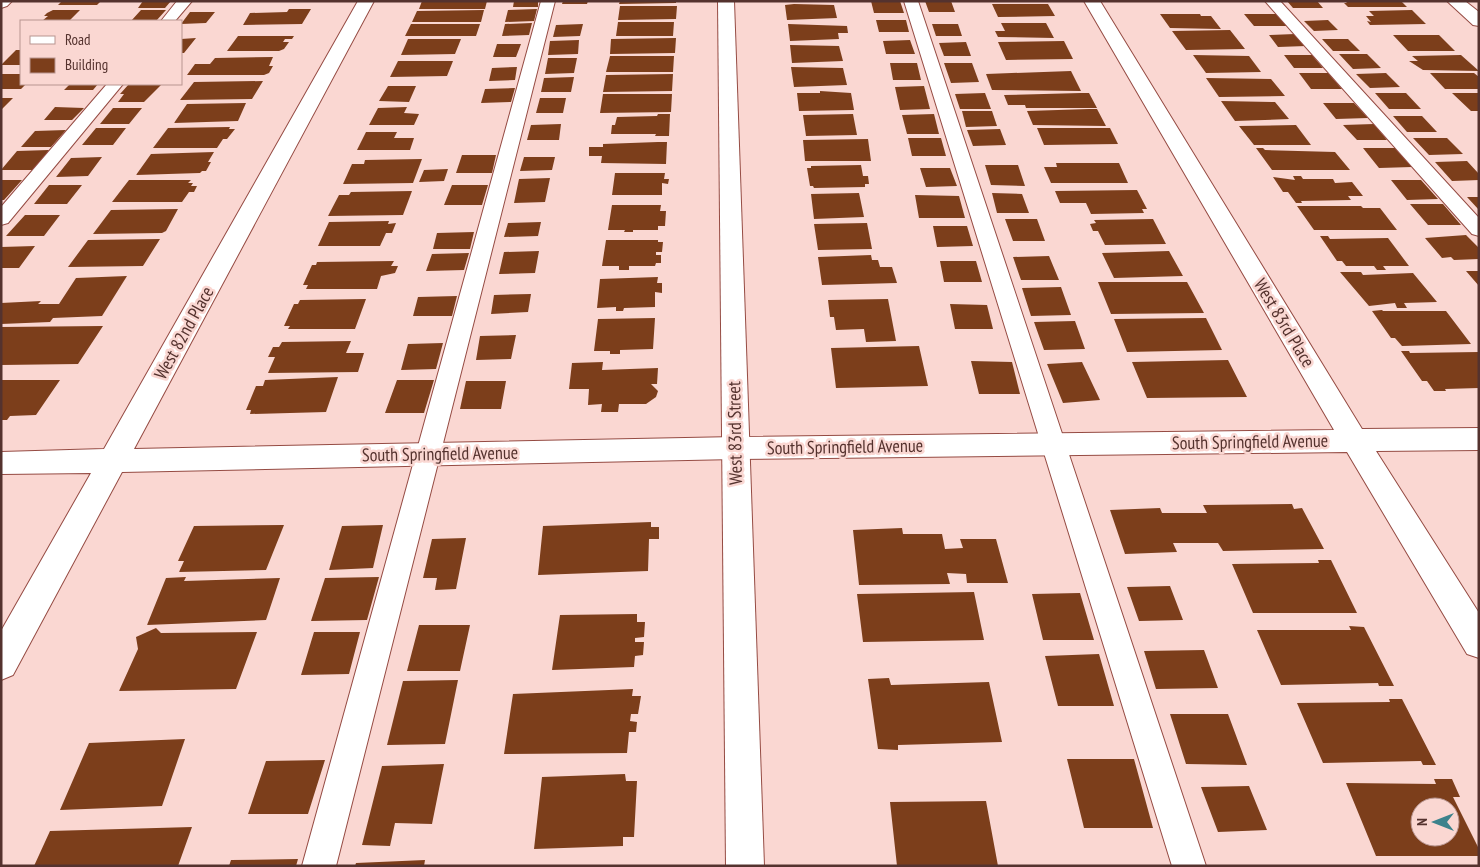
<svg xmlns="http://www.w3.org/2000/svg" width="1480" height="867" font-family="'PT Sans Narrow',sans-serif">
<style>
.building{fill:#7c3e1b;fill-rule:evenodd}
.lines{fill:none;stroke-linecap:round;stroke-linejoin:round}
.service-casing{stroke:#954b43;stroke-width:2}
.minor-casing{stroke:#954b43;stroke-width:2}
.tertiary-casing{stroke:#954b43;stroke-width:2}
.service{fill:#fff;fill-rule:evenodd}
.minor{fill:#fff;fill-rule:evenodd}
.tertiary{fill:#fff;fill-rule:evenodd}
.labels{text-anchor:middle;stroke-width:5;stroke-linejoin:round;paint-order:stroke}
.street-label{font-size:18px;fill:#54322e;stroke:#fad7d2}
</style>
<rect width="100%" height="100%" fill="#fad7d2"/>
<path class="building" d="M62,1H101L97,5H58Z
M143,1H171L165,8H138Z
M422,1H487L485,9H419Z
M514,1H538V7H513Z
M563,1H588L587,4H562Z
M620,1H676V3L619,4Z
M871,1H900L904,13H874Z
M925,1H951L955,12H929Z
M1287,1H1317L1323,8H1293Z
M1345,1H1401L1407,7H1348L1344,3H1347Z
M794,4L834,5L837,18L787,20L785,5Z
M992,4H1048L1055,16L998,17Z
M620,6H677L676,19L618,20Z
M289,9H311L302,24L243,25L250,13L287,12Z
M537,9L534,21L505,22L508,10Z
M53,10H80L69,21H42L48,16H44L47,13Z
M141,10H166L156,21H131Z
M484,10L481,22H412L417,11Z
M1412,10L1426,24L1370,25L1367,21L1371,22L1366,16H1374L1369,11Z
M190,12H215L206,23L181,24Z
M1160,14H1200L1201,16H1211L1221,29L1170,28Z
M1244,14H1276L1287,26H1254Z
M876,20H906L909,32H879Z
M1328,20L1338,30L1314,31L1304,21Z
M618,22H674L673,36H616Z
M532,23L529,35L502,36L505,24Z
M1001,23H1046L1054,38L998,37L995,31H1005Z
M411,24H480L476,36H405Z
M583,24L580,36L553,37L556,25Z
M788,24L847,26L848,33H838L839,39L790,41Z
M932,24H958L962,36H936Z
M1230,30L1245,49L1186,50L1172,31Z
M1295,34L1306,46L1278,47L1269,35Z
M1393,35H1439L1455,51H1408Z
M238,36H294L292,39H285L283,42H289L284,49L279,51H227Z
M196,38L184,53H181V39Z
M676,38L675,53L610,54L611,39Z
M408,39H461L455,54L401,55Z
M1322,39H1348L1360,51H1333Z
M579,40L578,54L548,55L550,41Z
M910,40L915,54H886L883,41Z
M1064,41L1073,59L1006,60L998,42Z
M966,42L971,56H944L939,43Z
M497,44H521L516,57H493Z
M790,45L839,46L843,61L792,63Z
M16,50H21V65H1Z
M1339,54H1367L1381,68L1353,69Z
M1193,55L1249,56L1261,72L1206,73Z
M1284,55H1312L1323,68H1294Z
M1461,55L1479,71L1423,70L1409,61H1418L1412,56Z
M610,56H674L673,72H606Z
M273,57L269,66H273L269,73L264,75H187L195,64H210L215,58Z
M548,58H577L574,73L545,74Z
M398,61H453L447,76L390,77Z
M890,63H917L921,80H893Z
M944,63H972L979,82L951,83Z
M517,67L515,80L489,81L492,68Z
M791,67L843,68L847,85L794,87Z
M1071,71L1081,91L992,90L986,74Z
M1299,73H1328L1342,89H1311Z
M1386,73L1400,87L1370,88L1356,74Z
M1430,73H1474L1479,77V89H1445Z
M1,74H21V84H26L21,89H1Z
M673,74L672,91L603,92L606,75Z
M574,77L571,92H541L544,78Z
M1206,78L1271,79L1285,96L1219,97Z
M263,81L252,99L180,100L194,82Z
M70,84H98L93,90H64Z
M129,84H162L144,102H118L124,94H120Z
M388,86H416L409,102L379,101Z
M924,86L930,109L900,110L895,87Z
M515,88L511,102L481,103L485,89Z
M820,91L851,93L854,110L799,111L797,93H820Z
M985,93L991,109H960L955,94Z
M1081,93H1089L1097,108H1026L1025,105H1008L1004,95Z
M1375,93H1406L1421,109H1389Z
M1452,93H1479V111H1471Z
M603,94H672L671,112L600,113Z
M1,98H13L1,110Z
M540,98H566L563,113H536Z
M1221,101L1275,102L1289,119L1235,121Z
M246,103L238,121L174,123L187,104Z
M1323,103H1354L1368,118L1336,119Z
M55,107L84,108L72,120H44Z
M407,107L404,113L419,114L414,125H369L378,108Z
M113,108H142L129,124H100Z
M1089,109H1097L1106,126L1033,125L1027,111Z
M962,111H992L997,126L966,127Z
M658,114H670L669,136H655L656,134H611L612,125H615L617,117L657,116Z
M853,114L857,135L806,136L803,115Z
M934,114L939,134H907L902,115Z
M1393,116H1422L1437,132H1407Z
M561,124L559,140H527L531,125Z
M1374,124L1387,140H1357L1343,125Z
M1296,125L1311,145H1254L1239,126Z
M230,127L229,129H235L227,139H223L217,148H153L168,128Z
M96,128H126L113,145H82Z
M1037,128H1110L1118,144L1044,145Z
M1000,129L1006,145L973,146L967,130Z
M66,130L51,147H21L35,131Z
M366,132H397L394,138H414L410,150H357Z
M908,138H941L946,156H912Z
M1413,138H1447L1463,154L1429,155Z
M868,139L871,161H805L803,140Z
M658,142H667L666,164L601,163L602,156H589V147H603V144Z
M1256,148H1263L1265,150L1335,152L1350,170H1272Z
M1363,148H1395L1412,167L1379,168Z
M49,150L34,170H1L17,151Z
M214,152L208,162H211L206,171H202L200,173L136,175L151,154Z
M462,155H496L492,173H456Z
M102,157L88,176L56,177L71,158Z
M524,157H555L552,170L520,171Z
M422,159L413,183L343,184L352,164H364L365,160Z
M1467,161L1479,174V180L1452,181L1435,162Z
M1056,163H1119L1128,183H1051L1044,167H1057Z
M861,165L863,176H868L869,184H865V187L814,188L813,186H810L807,168H811V166Z
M985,165H1018L1025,186L991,185Z
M920,168H950L957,186L926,187Z
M448,169L444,181L419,182L424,170Z
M615,173H665L664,179H669L668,184L662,183V195H612Z
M1293,176H1301L1303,179H1333L1335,183L1352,182L1363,196H1348L1351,200L1301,201L1302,203H1296L1288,192H1283L1273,177L1295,180Z
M550,178L545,202L514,203L519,179Z
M1,180H22L4,200H1Z
M129,180H191L188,183H193L191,186H197L194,192H189L182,202H112Z
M1391,180H1421L1438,199L1407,200Z
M49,185H82L67,204H34Z
M452,185H488L482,205H444Z
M1137,190L1147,209H1142L1144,213L1091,214L1086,203H1060L1055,191Z
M412,191L403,215L328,216L339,195H349L351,192Z
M859,193L864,217L814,219L811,194Z
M992,193L1022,194L1029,213H997Z
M915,195L959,196L965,218H919Z
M1467,197H1479V210Z
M1410,204H1443L1461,225H1428Z
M612,205H661L660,211H666L665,226H658V230H633V232H624L625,230H608Z
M1297,206H1361L1363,208H1380L1397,230H1314Z
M178,209L166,231L162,233L93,234L111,210Z
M25,215H60L44,236H6Z
M1005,219H1037L1045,241H1013Z
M1153,219L1166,244L1105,245L1098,231H1093L1090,224L1096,223L1094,220Z
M389,221L388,224L396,223L392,233H386L380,246H318L329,222Z
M541,222L538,236L504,237L508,223Z
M867,223L872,249L818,250L814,224Z
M933,226H967L973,246L937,247Z
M474,232L470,249H433L437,233Z
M1466,235L1479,248V259L1454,260L1451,257L1442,258L1425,238Z
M1320,236H1328L1330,239L1388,238L1409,266H1383L1386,270H1377L1374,266H1346L1342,261H1337Z
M160,239L143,266L68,267L88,240Z
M606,240H658V242H663L662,252H656V255H661V263H656L655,266H629V270H619V266H602Z
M35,246L19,268H1V247Z
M539,251L535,273L499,274L504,252Z
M1169,251L1183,276L1114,278L1102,253Z
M469,253L464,270L426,271L432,254Z
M871,255L872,260H878L880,267H892L897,283L822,285L818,257Z
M1049,256L1059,280H1021L1013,257Z
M394,261L391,266H398L395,273L381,276L377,289H306L308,285H303L312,265H316L317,262Z
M940,261H976L982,282H944Z
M1466,271H1479V286Z
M1340,272H1361L1363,275L1413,273L1437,302L1404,303L1407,308H1397L1395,303L1369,306Z
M127,276L102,316L53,318L50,322L1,324V303L41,301L38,304H59L76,278Z
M658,277L657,283H662V293L655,292V307L624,308L623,311H616V307L597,308L600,279Z
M1098,282H1187L1204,313L1111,314Z
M1061,287L1071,315L1031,316L1022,288Z
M531,294L528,312L491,314L494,295Z
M457,296L452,316H413L418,297Z
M366,299L355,329H288L290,326H284L294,304H298L300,300Z
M888,299L896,341L866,342L864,329L836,330L834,317H830L828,300Z
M950,304L987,305L993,329H955Z
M1382,310L1383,311H1446L1471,344L1402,346L1395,338H1391L1372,311Z
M655,318L653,349L620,350V354H610V351H594L598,319Z
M1206,318L1222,350L1127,352L1114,319Z
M1075,321L1085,349L1044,350L1034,322Z
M103,326L78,364L1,365V327Z
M516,335L511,359L476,360L480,336Z
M351,341L346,353H364L358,372L268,373L275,357H268L273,347H279L282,342Z
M443,343L436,369L401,370L408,344Z
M919,346L928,386L836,388L831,348Z
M1401,351H1409L1410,353L1479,352V388L1445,389L1446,391H1434L1427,381H1422Z
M1228,360L1247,397L1147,398L1132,362Z
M971,361L1012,362L1020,394H979Z
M603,362L602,370L658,368L657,384H651L658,391L656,397L646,404H619L618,412H601L602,404L588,405L589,389H569L572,363Z
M1082,362L1100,400L1063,403L1047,364Z
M338,377L326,412L250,414L251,410H246L256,386H263L265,380Z
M1,380H60L36,415L10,416L7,420H1Z
M397,380H434L424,413H385Z
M466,381H506L501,409H460Z
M1292,504L1294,509L1302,508L1324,549L1223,551L1218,543H1173L1177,552L1125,554L1110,510L1160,508L1162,513H1207L1203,505Z
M651,522V527H659V539H649L648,571L538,575L543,526Z
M284,525L266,570L179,572L184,561H178L194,526Z
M383,525L373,568L329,570L342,526Z
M902,528L903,534H942L945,549L963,548L960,539H996L1008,583H967L966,574L947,573L950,584L859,585L853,530Z
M466,538L456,589L435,590L437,578H423L432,539Z
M1318,560H1331L1357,613H1253L1232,564L1319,563Z
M186,577L184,581L280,578L266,620L147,625L166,578Z
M379,577L367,620L311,621L325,578Z
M1170,586L1183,620L1139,621L1127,587Z
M974,592L984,640L863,642L857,594Z
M1080,593L1094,640H1043L1032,594Z
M637,614V622H645L644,637L635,638V642H644L643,655L635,656L634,667L552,670L560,615Z
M419,625H470L460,671H407Z
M1349,626L1364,627L1394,686H1379L1378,683L1281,685L1257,630H1351Z
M156,628L161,633L257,632L236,689L119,691L138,649L136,637Z
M314,632H360L349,674L301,675Z
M1204,650L1218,688L1156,689L1144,651Z
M1099,654L1114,706H1058L1045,656Z
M889,678L891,685L989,682L1002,742L898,745V750L878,749L868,679Z
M458,680L445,744L387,745L403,681Z
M633,689L632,696H641L638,714H631L630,721L637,722L636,732H629L627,753L504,754L513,694Z
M1389,699H1402L1436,765H1423L1421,761L1323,763L1297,703L1390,702Z
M1170,714H1228L1247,765L1186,764Z
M185,739L162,806L60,810L89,743Z
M1067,759H1134L1153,828H1084Z
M325,760L308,814H248L266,761Z
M444,764L432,824L395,823L390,846L362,845L382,766Z
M625,774L626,781H637L634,837H623V846L534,849L542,777Z
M1434,779H1452L1460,797H1453L1479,849V856H1376L1346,783L1436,784ZM1420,807H1450V837H1420Z
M1249,786L1267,830L1218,832L1201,787Z
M986,801L998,866H897L890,802Z
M192,827L178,866H34L50,831Z
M298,859L296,866H229L231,860Z
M425,860L424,866H355L356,863Z"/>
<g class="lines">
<defs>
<path id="service" d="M177,1H192L175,21H161Z
M541,1H555L336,866H302Z
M904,1H918L1206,866H1172Z
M1265,1H1280L1479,218V236L1472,234Z
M107,84H123L8,223L1,225V207Z"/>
<path id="minor" d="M1,1H12L7,6L1,8Z
M358,1H374L134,449L736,437L1334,430L1084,1H1100L1362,429L1479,428V450L1376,451L1479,613V658L1467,654L1347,452L736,459L122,472L13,675L1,680V631L91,473L1,474V452L104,449Z
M1447,1H1465L1479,12V26L1473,25Z"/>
<path id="tertiary" d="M718,1H734L764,866H726Z"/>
</defs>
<use href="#service" class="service-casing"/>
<use href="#minor" class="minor-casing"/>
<use href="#tertiary" class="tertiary-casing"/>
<use href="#service" class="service"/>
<use href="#minor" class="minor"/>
<use href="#tertiary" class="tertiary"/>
</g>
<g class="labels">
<g class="street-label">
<text transform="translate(1284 323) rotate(59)" y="6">West 83rd Place</text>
<text transform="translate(184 333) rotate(-61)" y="6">West 82nd Place</text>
<text transform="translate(735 433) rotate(-91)" y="6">West 83rd Street</text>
<text transform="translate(1250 442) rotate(-1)" y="6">South Springfield Avenue</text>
<text transform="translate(845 447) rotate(-1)" y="6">South Springfield Avenue</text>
<text transform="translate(440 454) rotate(-1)" y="6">South Springfield Avenue</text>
</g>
</g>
<rect width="1480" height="867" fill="none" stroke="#54322e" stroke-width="5"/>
<rect x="20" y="20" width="162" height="65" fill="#fad7d2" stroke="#b89590"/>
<rect x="30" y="36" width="25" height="8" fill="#ffffff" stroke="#b89590"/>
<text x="65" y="45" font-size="15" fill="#54322e">Road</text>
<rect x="30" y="58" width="25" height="15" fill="#7c3e1b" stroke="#b89590"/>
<text x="65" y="70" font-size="15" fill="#54322e">Building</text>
<g transform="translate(1435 822) rotate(270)"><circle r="24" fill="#fad7d2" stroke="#b89590"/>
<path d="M0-4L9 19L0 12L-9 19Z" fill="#3c828c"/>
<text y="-8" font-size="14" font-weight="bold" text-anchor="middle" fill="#54322e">N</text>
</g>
</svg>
